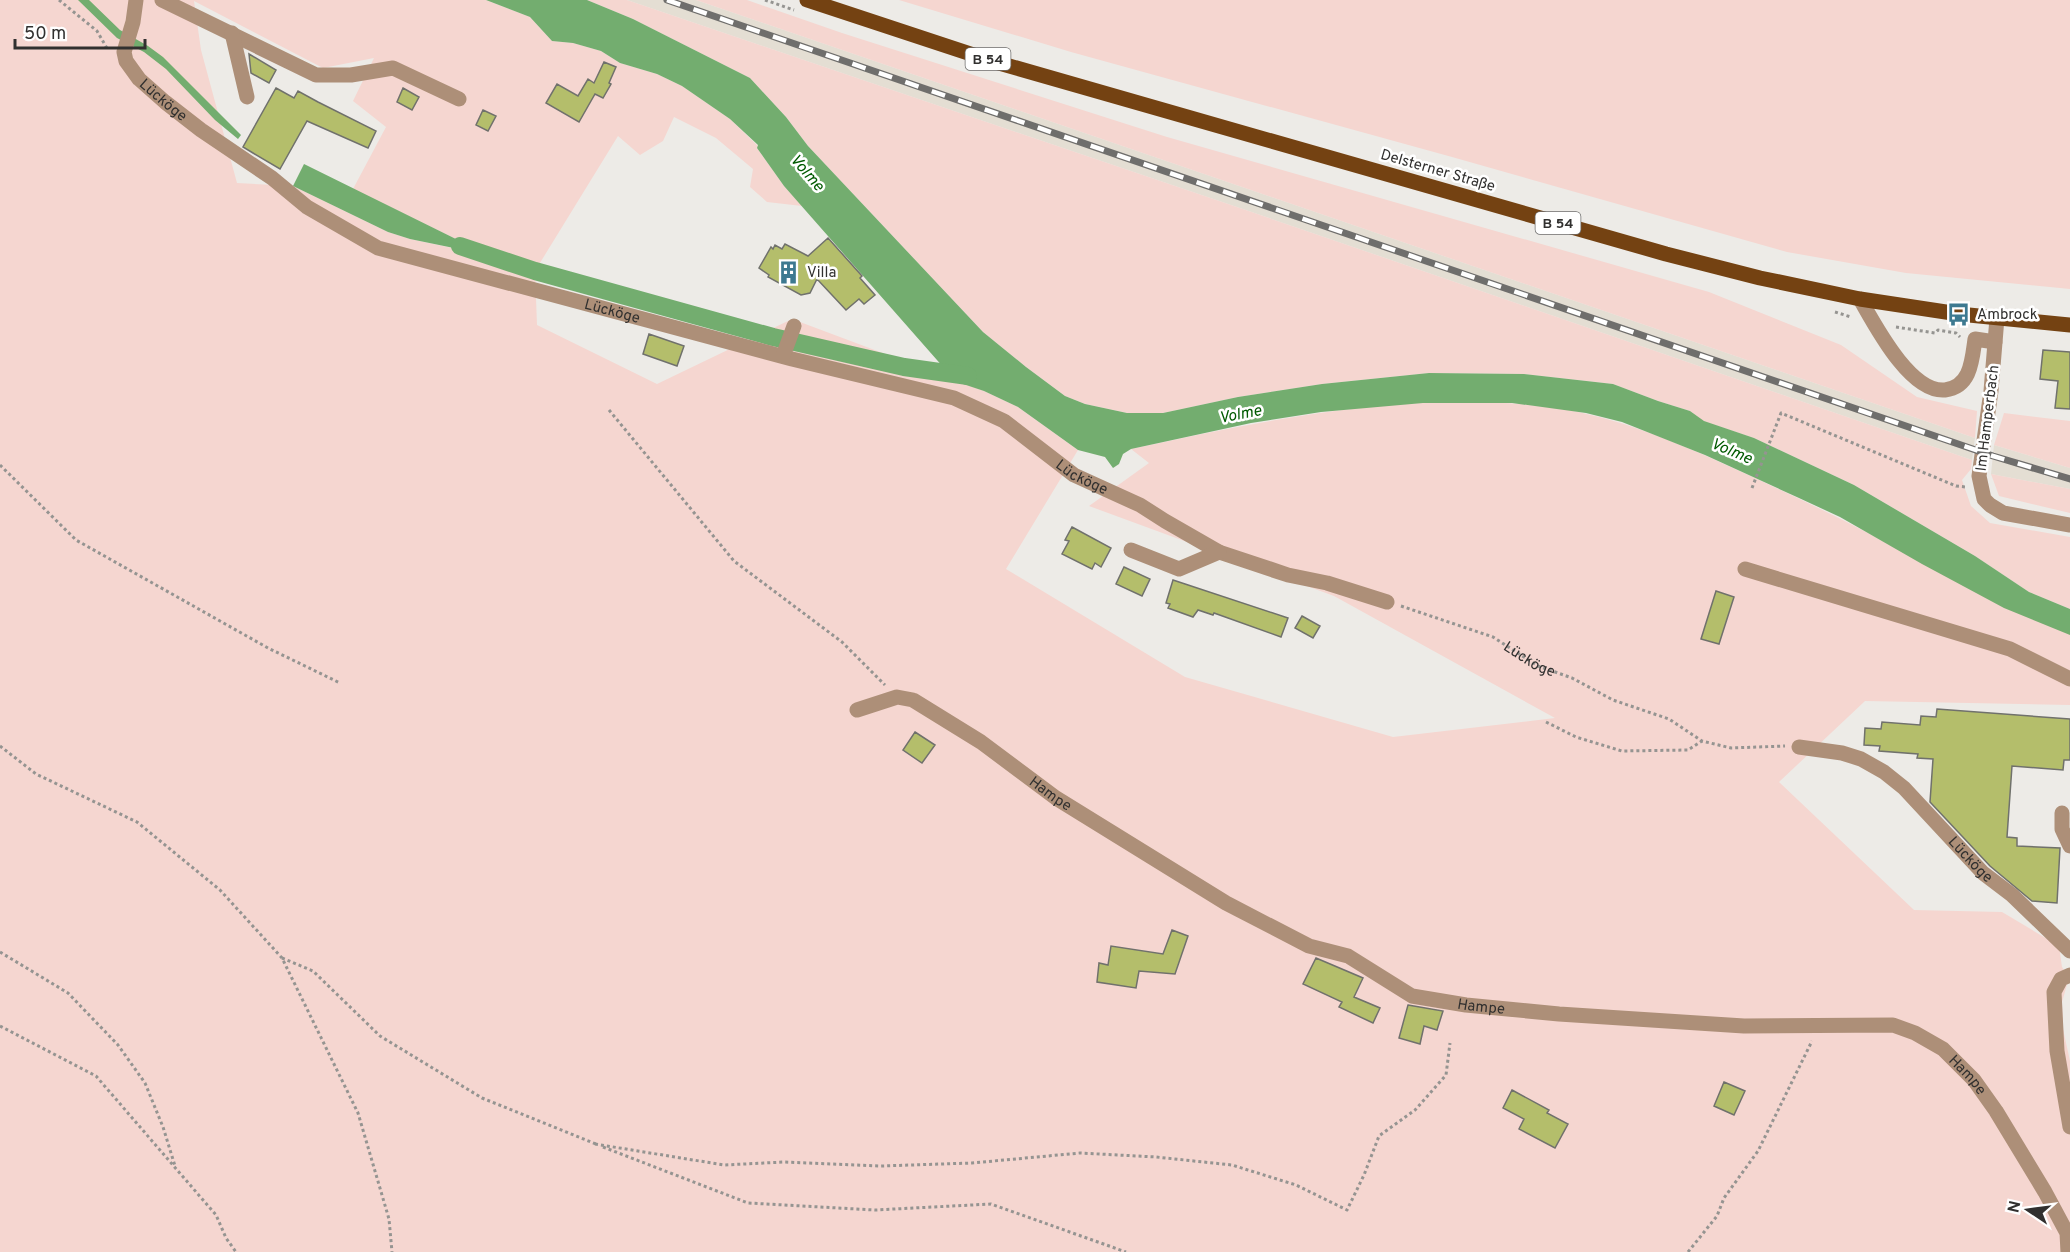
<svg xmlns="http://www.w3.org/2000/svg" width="2070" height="1252" font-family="Overpass,sans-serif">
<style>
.built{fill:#e4ded3}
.green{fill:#f5d6d0;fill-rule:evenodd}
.water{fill:#73ad6f}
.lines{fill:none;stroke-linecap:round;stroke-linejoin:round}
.canal{stroke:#73ad6f;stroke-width:18}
.building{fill:#b4be6b;stroke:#70716c;stroke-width:1.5}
.path{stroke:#959491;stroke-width:3;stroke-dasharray:3 3;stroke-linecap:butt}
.minor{stroke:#ad8f78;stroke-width:15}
.major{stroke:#744212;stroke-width:15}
.rail-casing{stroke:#6f6e6c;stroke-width:7}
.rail{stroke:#fff;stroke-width:4.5;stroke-dasharray:14;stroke-linecap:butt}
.labels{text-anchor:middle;stroke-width:5;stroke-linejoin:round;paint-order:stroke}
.shield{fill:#fff;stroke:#6f6e6d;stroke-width:1.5}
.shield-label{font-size:14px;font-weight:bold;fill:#31302f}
.street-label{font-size:15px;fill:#31302f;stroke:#fff}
.poi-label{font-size:15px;fill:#31302f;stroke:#fff;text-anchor:start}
.water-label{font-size:16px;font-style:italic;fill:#005a01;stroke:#fff}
</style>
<rect width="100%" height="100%" fill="#edebe7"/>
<path class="built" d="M627,0H696L1975,438L1972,460L1234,206Z
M1994,445L2070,468V489L1991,474Z"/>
<path class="green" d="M0,0H486L530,17L552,41L573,43L601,51L620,63L657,74L682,86L730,119L758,146L757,148L784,186L802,206L767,202L750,187L753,169L716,138L674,117L663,141L640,155L618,136L535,271L537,325L657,384L792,319L984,391L1018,407L1078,450L1006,569L1185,677L1393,737L1555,718L1334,596L1089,506L1149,463L1131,449C1266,420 1416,388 1555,408C1618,417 1676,442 1733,468C1779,489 1824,510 1868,533C1933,569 2003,598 2070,630V705L1865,701L1779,782L1914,910L2002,912L2059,946L2062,967L2069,978L2062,1002L2063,1029L2070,1061V1252H0ZM194,1L323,68L374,58L353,101L386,127L353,189L464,243L481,254L410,239L388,232L293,186L237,183L201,50Z
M587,0H627L1234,206L1972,460L1971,469L1962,480L1971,506L1990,523L2070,537V609L2029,592L1975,556L1854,485L1754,438L1703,421L1690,411L1658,401L1613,384L1524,374L1429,373L1322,384L1238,397L1163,413H1127L1085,404L1065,396L1026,367L983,332L808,146L786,117L750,78L633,19Z
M696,0H747L842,33L1167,137L1709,292L1841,345L1917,397L1977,411L1975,438Z
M899,0H2070V289L1906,273L1787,252L1452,157L1071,52Z
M2004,413L2070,421V468L1994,445Z
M1991,474L2070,489V513L1999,496Z"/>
<path class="water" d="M78,0H89L120,30L148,46L163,57L241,135L238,139L215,120L166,69L144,52L117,38Z
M486,0H587L633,19L750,78L786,117L808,146L983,332L1026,367L1065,396L1085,404L1127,413H1163L1238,397L1322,384L1429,373L1524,374L1613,384L1658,401L1690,411L1704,421L1754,438L1854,485L1975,556L2029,592L2070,609V635L2004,608L1922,564L1840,517L1799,498L1705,455L1622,422L1586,413L1512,403H1423L1321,412L1251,423L1131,449L1123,454L1119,464L1113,468L1105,457L1078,450L1018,407L984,391L942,377L944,368L784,186L757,148L758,145L730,119L682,86L657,74L620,63L601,51L573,43L552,41L530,17Z
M304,164L464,243L483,254L410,239L388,232L293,186Z"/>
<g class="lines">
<path class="canal" d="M460,246L535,271L773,337L904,367L968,376"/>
</g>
<path class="building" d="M249,54L276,70L269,83L251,73Z
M604,62L616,67L609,83L611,84L603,98L595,94L579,122L546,103L557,84L578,96L588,79L594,83Z
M276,88L294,98L298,91L318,102L376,131L368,148L307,121L280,169L253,153L243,147Z
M403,88L419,97L412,110L397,102Z
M483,110L496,116L488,131L476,125Z
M828,238L862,276L860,278L875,295L864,304L859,299L846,310L817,279L810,293L801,295L768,277L769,275L759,268L771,247L773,249L775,245L782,249L785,244L808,256Z
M649,334L684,346L677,366L643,354Z
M2043,350L2070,352V409L2055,408L2058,381L2040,379Z
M1072,527L1111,548L1101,567L1095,563L1092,569L1062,554L1069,541L1065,540Z
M1124,567L1150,579L1142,596L1116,584Z
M1173,580L1288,618L1281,637L1214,613L1213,615L1198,610L1193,617L1168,608L1170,604L1166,603Z
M1716,591L1734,597L1719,644L1701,639Z
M1302,616L1320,626L1313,638L1295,628Z
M1937,709L2070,719V760H2064L2063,770L2012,766L2007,837L2017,838V846L2060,848L2057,903L2032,901L1990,866L1930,802L1933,759L1917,758L1918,754L1879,751L1880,746L1864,745L1865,728L1881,729L1882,722L1920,725L1921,716L1936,717Z
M915,732L935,745L922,763L903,750Z
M1172,930L1188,936L1175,974L1139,971L1136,988L1097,982L1099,963L1108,965L1111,946L1163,954Z
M1316,958L1363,978L1354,997L1380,1008L1373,1023L1339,1007L1342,1002L1303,984Z
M1408,1005L1443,1011L1437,1030L1424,1026L1420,1044L1399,1038Z
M1724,1082L1745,1091L1734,1115L1714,1106Z
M1512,1090L1549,1110L1547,1113L1568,1124L1555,1148L1519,1129L1524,1119L1503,1108Z"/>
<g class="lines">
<g class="path">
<path d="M59,0L97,31L108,50"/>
<path d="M765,0L794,10"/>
<path d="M1835,312L1851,317"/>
<path d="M1896,327L1935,333L1938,330L1956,333L1960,337"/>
<path d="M609,410L734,561L842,642L885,685"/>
<path d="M0,465L76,540L268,648L340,683"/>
<path d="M1752,488L1781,413L1956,486L1966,487"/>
<path id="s1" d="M1401,606L1493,637L1538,666L1572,678L1613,700L1669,719L1702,741L1731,748L1785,746"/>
<path d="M1546,722L1576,737L1622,751L1688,750L1702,741"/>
<path d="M0,746L36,774L137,822L220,890L282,958L358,1113L389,1219L392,1252"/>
<path d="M0,952L68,993L118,1045L145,1083L163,1127L175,1166"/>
<path d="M282,958L313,971L380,1036L482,1098L596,1144"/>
<path d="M0,1026L96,1076L216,1215L226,1238L236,1252"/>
<path d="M595,1144L724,1165L784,1162L881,1166L972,1163L1080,1153L1156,1157L1232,1165L1296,1185L1347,1210L1364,1175L1379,1136L1415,1110L1446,1075L1450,1043"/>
<path d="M603,1147L748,1203L875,1210L991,1204L1126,1252"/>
<path d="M1688,1252L1717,1216L1724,1198L1758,1151L1812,1041"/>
</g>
<g class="minor">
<path id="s2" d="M136,0L133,22L124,52L126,61L139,79L165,102L201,130L272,178L307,207L378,248L792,359L954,398L1004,421L1074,475L1140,505L1165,521L1219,552L1288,575L1327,583L1387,602"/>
<path d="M162,0L316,75H351L393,68L459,99"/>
<path d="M232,33L247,97"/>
<path d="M1860,299C1875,325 1910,393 1945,390C1971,387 1972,360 1975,339L1995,342"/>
<path d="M1997,318L1991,391L1979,476L1984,499L1990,505L2003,513L2070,525"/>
<path d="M783,356L794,326"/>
<path d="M1131,550L1179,569L1219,552"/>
<path d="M1745,569L2010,649L2070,679"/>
<path id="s3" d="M857,710L897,697L913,700L981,742L1056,798L1226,903L1309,946L1348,956L1412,996L1466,1005L1559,1014L1744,1026L1893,1025L1915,1033L1943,1049L1974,1080L1996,1111L2045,1192L2067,1233L2068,1252"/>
<path id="s4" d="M1799,747L1842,753L1861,759L1884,772L1904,788L1983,873L2012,895L2070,951"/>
<path d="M2062,813V829L2070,846"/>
<path d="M2070,975L2061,979L2054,992L2057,1051L2070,1127"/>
</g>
<path class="major" d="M807,0L992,61L1666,254L1760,278L1860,299L1959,314L2070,325"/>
<defs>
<path id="rail" d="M667,0L1993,456L2070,479"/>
</defs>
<use href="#rail" class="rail-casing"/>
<use href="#rail" class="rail"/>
</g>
<defs>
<symbol id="building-bare" viewBox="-9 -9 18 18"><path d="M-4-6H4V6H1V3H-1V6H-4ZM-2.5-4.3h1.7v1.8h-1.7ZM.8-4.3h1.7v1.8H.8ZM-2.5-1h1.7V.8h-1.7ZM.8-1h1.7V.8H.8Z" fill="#3d7990" stroke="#fff" stroke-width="2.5" paint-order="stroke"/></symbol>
<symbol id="bus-bare" viewBox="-9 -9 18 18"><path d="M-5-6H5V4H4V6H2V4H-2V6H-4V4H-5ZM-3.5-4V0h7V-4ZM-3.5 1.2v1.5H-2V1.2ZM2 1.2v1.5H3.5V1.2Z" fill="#3d7990" stroke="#fff" stroke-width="2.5" paint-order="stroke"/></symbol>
</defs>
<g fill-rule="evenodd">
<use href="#building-bare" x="772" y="256" width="33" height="33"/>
<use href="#bus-bare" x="1942" y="298" width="33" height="33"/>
</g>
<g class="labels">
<g class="shield">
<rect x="965.5" y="48" width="45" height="22" rx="4.5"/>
<rect x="1535.5" y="212" width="45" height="22" rx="4.5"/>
</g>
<g class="shield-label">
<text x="988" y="64">B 54</text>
<text x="1558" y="228">B 54</text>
</g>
<g class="street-label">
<text dy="5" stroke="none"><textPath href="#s2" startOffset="117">Lücköge</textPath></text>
<text transform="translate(1438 170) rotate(16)" y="5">Delsterner Straße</text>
<text dy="5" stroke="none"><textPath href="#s2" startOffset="621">Lücköge</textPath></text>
<text transform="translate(1987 418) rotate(-83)" y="5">Im Hamperbach</text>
<text dy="5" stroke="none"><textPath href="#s2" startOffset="1125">Lücköge</textPath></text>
<text dy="5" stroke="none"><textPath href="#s1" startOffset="140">Lücköge</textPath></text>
<text dy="5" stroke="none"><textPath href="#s3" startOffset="225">Hampe</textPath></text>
<text dy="5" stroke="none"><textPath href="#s4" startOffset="213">Lücköge</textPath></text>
<text dy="5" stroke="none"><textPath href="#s3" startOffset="711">Hampe</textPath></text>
<text dy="5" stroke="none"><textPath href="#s3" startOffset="1215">Hampe</textPath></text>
</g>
<g class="poi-label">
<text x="807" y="277">Villa</text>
<text x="1977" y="319">Ambrock</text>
</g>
<g class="water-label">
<text transform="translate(808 172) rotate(49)" y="6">Volme</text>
<text transform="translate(1240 413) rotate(-11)" y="6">Volme</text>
<text transform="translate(1732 450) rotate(23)" y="6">Volme</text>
</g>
</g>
<g transform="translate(2028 1210) rotate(283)" stroke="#ffffff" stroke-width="4.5" paint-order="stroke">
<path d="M0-4.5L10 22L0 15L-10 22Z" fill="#31302f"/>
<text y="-9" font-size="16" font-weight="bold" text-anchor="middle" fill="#31302f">N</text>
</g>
<path d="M15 39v9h130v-9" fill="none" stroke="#31302f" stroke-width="3"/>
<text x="24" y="39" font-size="18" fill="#31302f" stroke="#ffffff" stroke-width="4.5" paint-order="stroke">50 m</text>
</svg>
